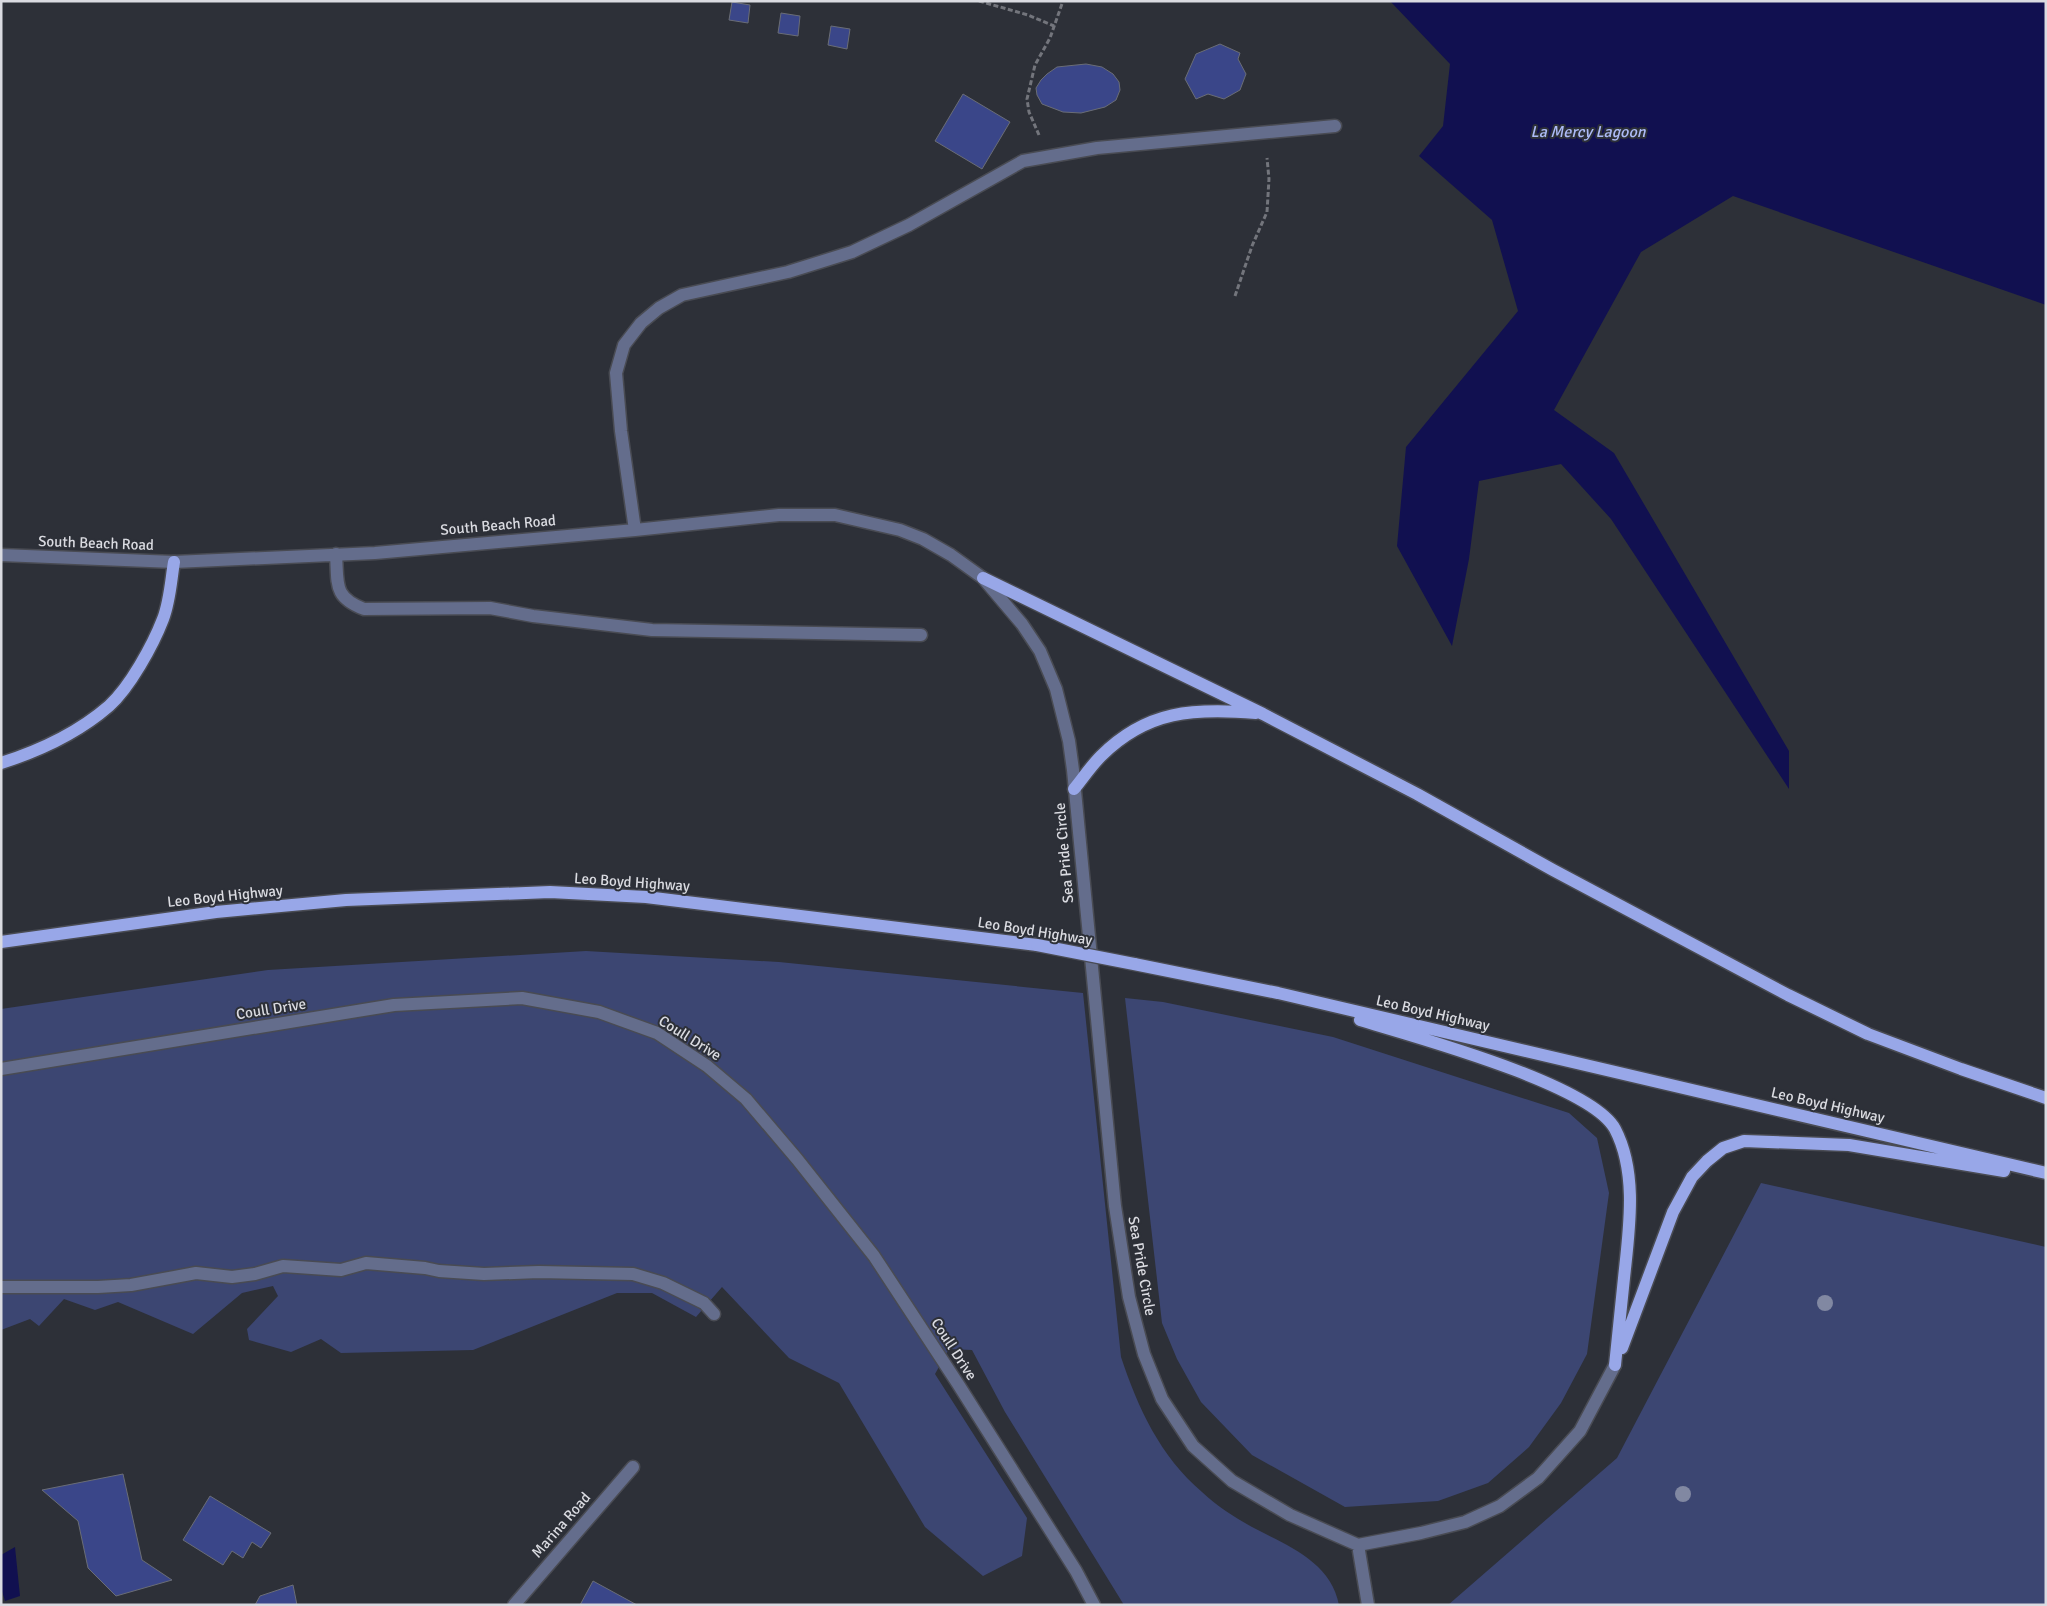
<svg xmlns="http://www.w3.org/2000/svg" width="2047" height="1606" font-family="Signika,sans-serif">
<style>
.green{fill:#3c4672}
.water{fill:#111050}
.building{fill:#3a4689;stroke:#6a6d76}
.lines{fill:none;stroke-linecap:round;stroke-linejoin:round}
.minor-casing{stroke:#494b53;stroke-width:15}
.major-casing{stroke:#494b53;stroke-width:15}
.path{stroke:#73757c;stroke-width:3;stroke-dasharray:5 2.5;stroke-linecap:butt}
.minor{stroke:#646d8c;stroke-width:12}
.major{stroke:#98a7e8;stroke-width:12}
.major-bridge-casing{stroke:#494b53;stroke-width:15;stroke-linecap:butt}
.major-bridge{stroke:#98a7e8;stroke-width:12}
.tree{fill:#8188a2}
.labels{text-anchor:middle;stroke-width:4;stroke-linejoin:round;paint-order:stroke}
.street-label{font-size:15px;fill:#dadbe1;stroke:#2d3038}
.water-label{font-size:16px;font-style:italic;fill:#adbbf6;stroke:#2d3038}
</style>
<rect width="100%" height="100%" fill="#2d3038"/>
<path class="green" d="M586,951L779,962L1083,993L1121,1357C1138,1408 1160,1456 1202,1492C1217,1506 1234,1517 1252,1527C1286,1545 1331,1561 1339,1605H1124L1005,1412L972,1350L949,1349L935,1374L1027,1518L1022,1556L983,1576L925,1527L839,1383L789,1358L722,1287L696,1317L652,1293H617L473,1350L341,1353L321,1339L291,1352L249,1340L247,1329L278,1296L273,1286L242,1293L193,1334L118,1302L95,1310L64,1299L39,1326L30,1319L1,1330V1009L268,970Z
M1125,998L1163,1002L1333,1037L1569,1113L1597,1138L1609,1193L1587,1354L1561,1403L1529,1447L1488,1483L1438,1501L1345,1507L1252,1455L1201,1402L1177,1359L1162,1323Z
M1761,1183L2046,1247V1605H1448L1617,1458Z"/>
<path class="water" d="M1390,1H2046V305L1733,196L1641,252L1554,410L1614,453L1789,751V789L1611,519L1561,464L1479,481L1469,559L1452,646L1397,546L1406,447L1518,311L1492,220L1419,156L1443,126L1450,64Z
M15,1547L20,1596L5,1601L1,1588V1555Z"/>
<path class="building" d="M732,2L750,5L748,23L729,20Z
M781,13L800,16L798,36L778,33Z
M831,26L850,29L847,49L828,45Z
M1220,44L1240,53L1238,59L1246,74L1240,90L1224,99L1208,94L1196,99L1185,79L1196,54Z
M1086,64L1102,67L1113,74L1119,82L1120,90L1116,100L1105,107L1081,113L1063,112L1042,104L1037,95L1036,88L1041,80L1047,74L1057,67Z
M963,94L1010,122L982,169L935,141Z
M123,1474L142,1560L172,1580L116,1596L88,1568L78,1521L42,1490Z
M210,1496L271,1533L261,1548L252,1542L243,1558L232,1551L223,1565L183,1540Z
M593,1581L637,1605H580Z
M293,1585L297,1605H255L260,1596Z"/>
<g class="lines">
<defs>
<path id="minor" d="M635,530L621,431L616,373L624,345L641,323L659,308L682,295L788,272L852,252L909,225L1023,161L1097,148L1335,126
M336,554C338,584 333,597 364,609L490,608L533,616L652,630L921,635
M1,555L174,562L375,553L635,530L779,515H835L900,530L923,539L951,555L983,578L1022,624L1040,651L1056,689L1069,741L1073,770L1115,1206L1129,1297L1144,1354L1162,1399L1193,1446L1232,1481L1290,1515L1358,1545L1421,1533L1465,1522L1500,1506L1538,1478L1580,1431L1615,1365
M1,1069L394,1005L522,998L599,1012L657,1033L707,1066L746,1099L797,1159L874,1256L958,1384L1076,1571L1094,1605
M1,1287H98L131,1285L196,1273L232,1277L255,1274L283,1266L341,1270L366,1263L425,1268L439,1271L484,1274L539,1272L633,1274L663,1283L704,1303L714,1314
M1358,1545L1368,1605
M514,1605L633,1467"/>
<path id="major" d="M983,578L1263,714L1417,794L1553,870L1788,995L1868,1034L1961,1069L2046,1098
M1,763C39,751 79,732 109,706C130,687 153,645 163,619C170,601 171,580 174,562
M1074,789C1083,778 1091,766 1101,756C1147,710 1194,708 1256,713
M1,942L216,912L346,900L550,892L646,897L1037,945
M1134,964L1278,993L2046,1173
M1360,1020C1412,1036 1591,1084 1615,1129C1638,1173 1629,1230 1624,1278C1621,1307 1618,1336 1615,1365
M1622,1348L1673,1212L1692,1177L1707,1161L1723,1148L1744,1141L1849,1145L2004,1171"/>
</defs>
<use href="#minor" class="minor-casing"/>
<use href="#major" class="major-casing"/>
<path class="path" d="M979,1L1028,15L1054,26
M1039,135L1029,112L1027,99L1035,65L1050,38L1063,1
M1235,296L1252,246L1267,212L1269,179L1267,158"/>
<use href="#minor" class="minor"/>
<use href="#major" class="major"/>
<defs>
<path id="major-bridge" d="M1037,945L1134,964"/>
</defs>
<use href="#major-bridge" class="major-bridge-casing"/>
<use href="#major-bridge" class="major-bridge"/>
</g>
<g class="tree">
<circle cx="1825" cy="1303" r="8"/>
<circle cx="1683" cy="1494" r="8"/>
</g>
<g class="labels">
<g class="street-label">
<text transform="translate(498 525) rotate(-5)" y="5">South Beach Road</text>
<text transform="translate(96 543) rotate(2)" y="5">South Beach Road</text>
<text transform="translate(1064 853) rotate(-95)" y="5">Sea Pride Circle</text>
<text transform="translate(632 882) rotate(4)" y="5">Leo Boyd Highway</text>
<text transform="translate(225 896) rotate(-6)" y="5">Leo Boyd Highway</text>
<text transform="translate(1035 931) rotate(9)" y="5">Leo Boyd Highway</text>
<text transform="translate(271 1009) rotate(-9)" y="5">Coull Drive</text>
<text transform="translate(1433 1013) rotate(13)" y="5">Leo Boyd Highway</text>
<text transform="translate(690 1038) rotate(32)" y="5">Coull Drive</text>
<text transform="translate(1828 1105) rotate(13)" y="5">Leo Boyd Highway</text>
<text transform="translate(1142 1266) rotate(80)" y="5">Sea Pride Circle</text>
<text transform="translate(954 1349) rotate(57)" y="5">Coull Drive</text>
<text transform="translate(561 1525) rotate(-49)" y="5">Marina Road</text>
</g>
<g class="water-label">
<text x="1588" y="137">La Mercy Lagoon</text>
</g>
</g>
<rect width="2047" height="1606" fill="none" stroke="#dadbe1" stroke-width="5"/>
</svg>
